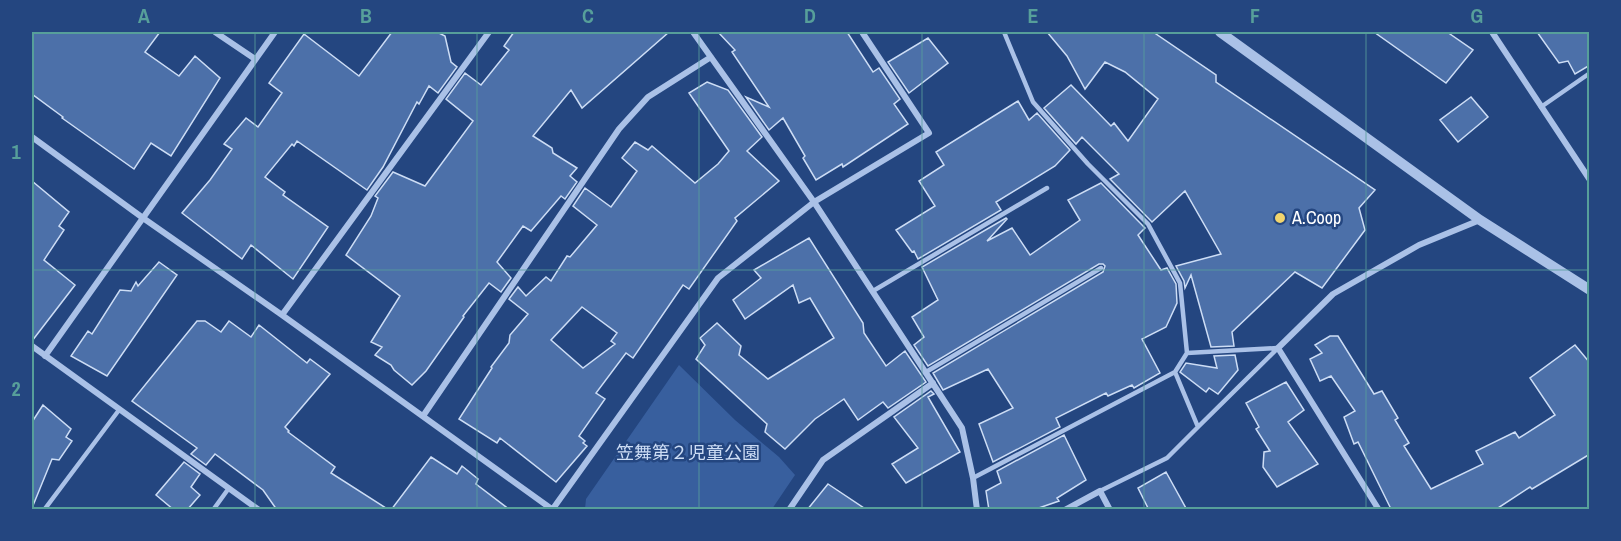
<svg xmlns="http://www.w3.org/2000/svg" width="1621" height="541" font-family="'Archivo Narrow','Noto Sans JP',sans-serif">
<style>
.green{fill:#385f9e}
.building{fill:#4c70a9;stroke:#cdddf5;stroke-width:1.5;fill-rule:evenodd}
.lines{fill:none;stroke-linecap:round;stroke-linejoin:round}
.service{stroke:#aac1e7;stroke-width:4.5}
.minor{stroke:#aac1e7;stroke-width:6}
.tertiary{stroke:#aac1e7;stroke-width:10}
.grid{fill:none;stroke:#579f9a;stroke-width:1.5;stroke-opacity:0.55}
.poi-dot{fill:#f1d46d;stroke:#244680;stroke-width:2}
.labels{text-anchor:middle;stroke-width:5;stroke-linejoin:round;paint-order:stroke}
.poi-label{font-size:18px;fill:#fff;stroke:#244680;text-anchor:start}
.park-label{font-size:18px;fill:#cdddf5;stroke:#244680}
.neatline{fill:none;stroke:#579f9a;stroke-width:2}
.grid-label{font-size:20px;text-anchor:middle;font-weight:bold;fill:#579f9a}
</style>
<rect width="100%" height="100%" fill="#244680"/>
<path class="green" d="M679,365L735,420L779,457L795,475L772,509H585L586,499Z"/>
<path class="building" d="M32,32H160L145,52L179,76L195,56L220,78L171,156L151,143L134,169L62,118L63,117L32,94Z
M392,32H437L445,36L451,62L457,67L438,93L429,86L419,104L417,102L383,167L367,190L297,141L294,146L292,144L265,177L285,192L283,195L328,227L293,279L251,245L242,259L182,213L210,180L232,149L224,144L246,118L258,127L282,93L269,83L304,34L359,76Z
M514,32H669L582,108L571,90L533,136L552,148L553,153L577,168L570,176L577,182L565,199L561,196L531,231L523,226L497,262L511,278L501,292L489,283L463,316L464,317L426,371L412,385L394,370L391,365L375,355L382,347L371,342L400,296L346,255L371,216L378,198L375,196L393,172L425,186L473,121L446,99L465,73L481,85L509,50L504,46Z
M718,32H847L873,72L879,68L900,99L894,104L908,124L843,167L842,164L816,180L803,158L805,156L783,118L769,130L746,97L769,107L732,52L735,50Z
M1047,32H1153L1216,75V82L1375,190L1359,208L1365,230L1322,288L1295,272L1232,332L1234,346L1211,347L1191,275L1185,288L1184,281L1176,266L1221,254L1185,191L1152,222L1110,179L1119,174L1082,137L1076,144L1044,108L1071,85L1111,126L1114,123L1128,141L1158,99L1125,72L1105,62L1085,89L1067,56Z
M1374,32H1447L1473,50L1446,83Z
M1537,32H1590V65L1575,74L1568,61L1559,63Z
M928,38L948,63L909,93L888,62Z
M707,82L728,90L762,137L747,151L779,181L735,218L737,221L689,289L683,285L633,358L626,353L596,393L605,399L579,436L585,441L583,443L587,446L556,482L500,438L497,443L459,419L492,368L491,367L509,343L510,335L528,314L509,299L518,287L526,296L546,277L551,281L567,256L570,257L597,225L573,206L585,188L611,207L637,171L622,158L635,142L648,150L652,146L695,183L718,164L729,151L689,93ZM582,307L617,333L611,341L615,344L583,368L551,340Z
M1471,97L1488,117L1458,142L1440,120Z
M1018,101L1029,120L1037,113L1070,150L1055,166L996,202L1001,210L918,259L914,251L912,252L896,230L935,206L919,181L944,165L936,152Z
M32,181L69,212L59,226L64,230L44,260L75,285L32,341Z
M1101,183L1144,227L1145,228L1138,235L1161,270L1167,268L1176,284L1177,303L1166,327L1142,339L1160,373L1134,388L1132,385L1108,396L1106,393L1056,418L1060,427L993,462L979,424L1013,408L988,369L943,390L933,373L1103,272L1105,266L1103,264H1099L928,366L914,345L924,337L912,317L938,300L922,267L1006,218L1007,219L987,241L1012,228L1030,255L1080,220L1068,200Z
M809,238L863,323L864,333L886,366L905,351L926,382L888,408L883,402L858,420L844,399L815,419L785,449L765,432L767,424L696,359L705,345L700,338L717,323L741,346L739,355L768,379L834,338L810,298L799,303L793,285L745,319L733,300L761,278L754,270Z
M159,262L177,275L107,376L71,356L88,331L92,334L120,290L131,291L136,282L138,286Z
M197,321H205L221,332L229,321L251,337L259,325L307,363L310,359L330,374L285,427L289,431L288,432L335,467L331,473L389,510H277L263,490L215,454L206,465L191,454L197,448L132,401Z
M1330,336H1338L1374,394L1382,391L1398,418L1395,420L1409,443L1404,446L1431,489L1483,464L1476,451L1515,432L1519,438L1555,415L1530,378L1575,345L1590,363V454L1532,489L1530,487L1495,510H1390L1391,509L1358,442L1354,444L1344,417L1355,411L1331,376L1320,381L1310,359L1322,353L1315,345Z
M1235,355L1238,370L1218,394L1209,388L1206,392L1180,372L1186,363L1217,368L1214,356Z
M1286,382L1304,410L1288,422L1318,464L1277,487L1263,467L1264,452L1270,451L1256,429L1259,427L1246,403Z
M931,391L934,394L928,397L960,452L906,483L892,464L918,448L894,417Z
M43,405L71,429L66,437L72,441L59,460L52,459L32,508V422Z
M1064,435L1086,480L1057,498L1059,501L1033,510H989L986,491L1001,483L997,471Z
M431,457L457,474L462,466L478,479L476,484L510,510H391Z
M184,462L200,474L191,487L200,495L187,510H174L156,495Z
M1166,472L1187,510H1149L1138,488Z
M828,484L867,510H807Z"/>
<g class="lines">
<path class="service" d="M1541,107L1590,73
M873,291L1047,188
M1187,353L1277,348
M926,372L1101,268
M1198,427L1278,348
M973,478L1175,372L1187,353L1180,283L1148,224L1088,164L1033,102L1004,32
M1100,491L1167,458L1198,427L1175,372
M44,510L119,410
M213,510L229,488"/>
<path class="minor" d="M215,32L255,59
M693,32L814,202L962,428L973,478L977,510
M1492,32L1590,180
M32,137L143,218L282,315L553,510
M282,315L489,32
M32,346L259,510
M45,356L275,32
M423,416L619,129L648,97L711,57
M552,510L718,278L814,202L929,133L862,32
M789,510L823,460L933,383
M1065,510L1100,491L1110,510
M1379,510L1278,348L1333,294L1419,245L1480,220"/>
<path class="tertiary" d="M1220,32L1480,220L1590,290"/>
</g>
<path class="grid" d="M255,32V510M477,32V510M699,32V510M922,32V510M1144,32V510M1366,32V510M32,270H1590"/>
<circle class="poi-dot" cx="1280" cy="218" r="6"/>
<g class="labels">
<g class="poi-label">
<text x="1292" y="224">A.Coop</text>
</g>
<g class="park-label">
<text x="688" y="459">笠舞第２児童公園</text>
</g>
</g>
<rect width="1621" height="541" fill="none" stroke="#244680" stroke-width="66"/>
<rect x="33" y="33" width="1555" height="475" class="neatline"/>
<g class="grid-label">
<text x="144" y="23">A</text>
<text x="366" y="23">B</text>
<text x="588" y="23">C</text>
<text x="810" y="23">D</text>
<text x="1033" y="23">E</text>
<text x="1255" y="23">F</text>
<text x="1477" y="23">G</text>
<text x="16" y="159">1</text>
<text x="16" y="396">2</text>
</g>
</svg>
